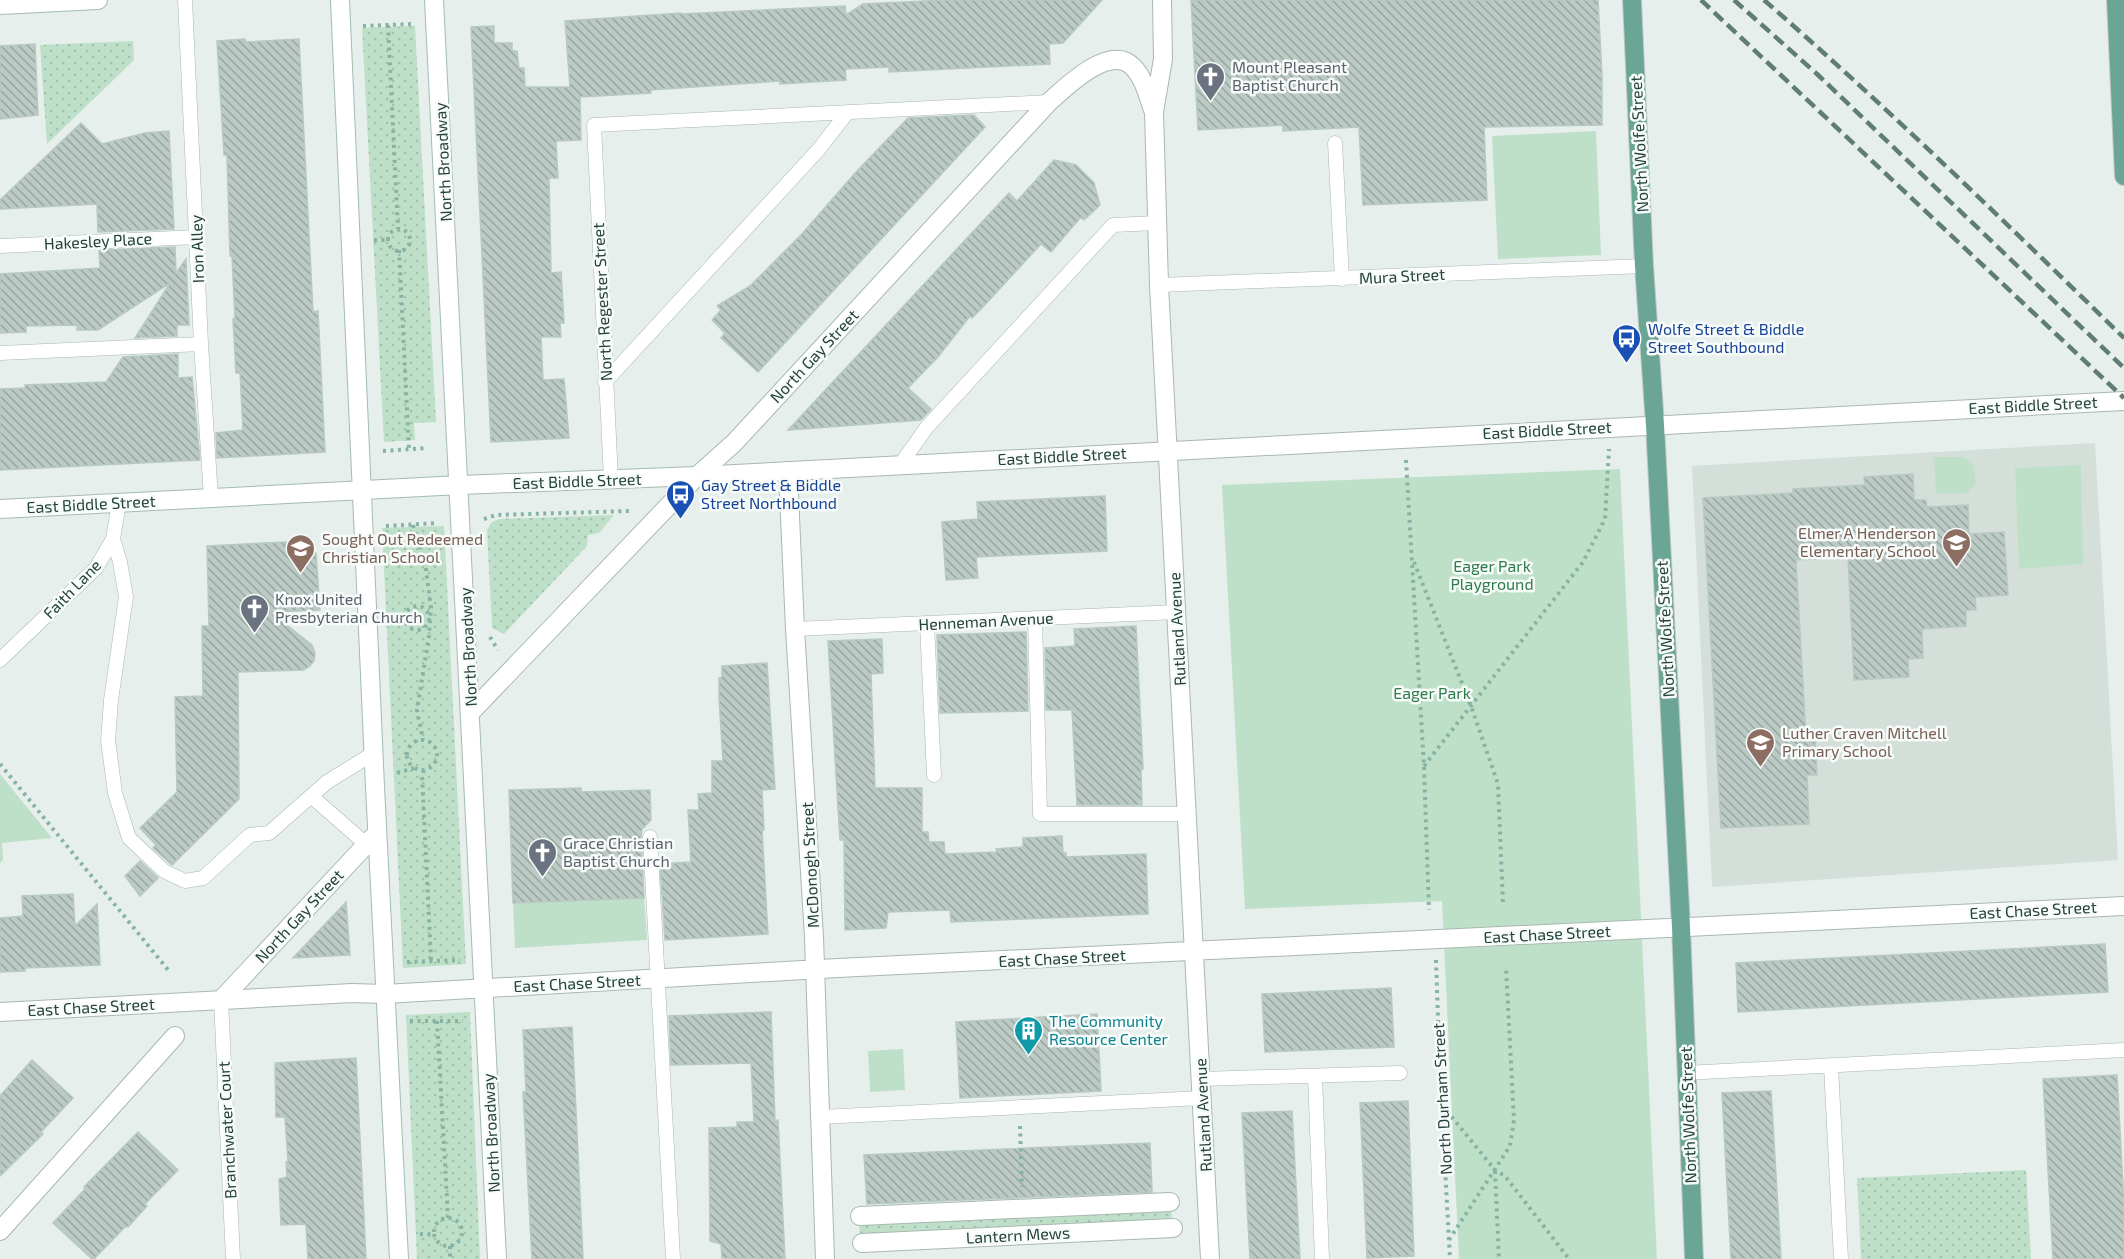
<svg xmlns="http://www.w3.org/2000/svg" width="2124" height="1259" font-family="'Exo 2',sans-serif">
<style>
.built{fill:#d4dfda}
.grass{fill:url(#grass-dots)}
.green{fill:#bfe0c8}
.building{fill:url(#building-back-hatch);stroke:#b8c9c2;stroke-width:1.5}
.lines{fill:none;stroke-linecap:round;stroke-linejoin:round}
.service-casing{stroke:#a8b8b2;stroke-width:15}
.pedestrian-casing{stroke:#a8b8b2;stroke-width:20}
.minor-casing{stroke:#a8b8b2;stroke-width:20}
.tertiary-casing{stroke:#a8b8b2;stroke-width:20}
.secondary-casing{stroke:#a4bbb3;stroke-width:20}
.primary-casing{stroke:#c2cac8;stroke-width:20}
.path{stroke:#86b3a5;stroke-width:4;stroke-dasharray:3 4.5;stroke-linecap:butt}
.service{stroke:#fff;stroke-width:14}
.pedestrian{stroke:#fff;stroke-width:18}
.minor{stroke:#fff;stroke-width:18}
.tertiary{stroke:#fff;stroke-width:18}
.secondary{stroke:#fff;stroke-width:18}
.primary{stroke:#6aa596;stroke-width:18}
.rail{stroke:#5f7d75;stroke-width:4.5;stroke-dasharray:12 6;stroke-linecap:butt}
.labels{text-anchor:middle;stroke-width:5;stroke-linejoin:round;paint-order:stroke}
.worship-label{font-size:16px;fill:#5b616d;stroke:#f7fbf9;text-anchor:start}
.street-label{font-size:16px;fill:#24423a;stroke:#f7fbf9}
.transit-label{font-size:16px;fill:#164399;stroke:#f7fbf9;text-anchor:start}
.education-label{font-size:16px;fill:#785e54;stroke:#f7fbf9;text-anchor:start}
.park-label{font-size:16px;fill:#2d7a4b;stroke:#f7fbf9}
.culture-label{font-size:16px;fill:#0d838f;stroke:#f7fbf9;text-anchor:start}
</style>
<defs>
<pattern id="grass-dots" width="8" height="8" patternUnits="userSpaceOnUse" patternTransform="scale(1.5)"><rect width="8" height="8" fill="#bfe0c8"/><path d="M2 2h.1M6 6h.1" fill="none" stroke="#a4c1ad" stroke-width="1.8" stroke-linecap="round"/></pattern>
<pattern id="building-back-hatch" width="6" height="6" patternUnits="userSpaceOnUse" patternTransform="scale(1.5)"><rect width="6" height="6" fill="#bbcac4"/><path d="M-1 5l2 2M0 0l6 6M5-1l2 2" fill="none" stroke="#98a6a0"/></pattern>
</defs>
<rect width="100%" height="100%" fill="#e6efeb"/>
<path class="built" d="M2095,443L2118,860L1712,887L1692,466Z"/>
<path class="grass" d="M415,26L436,422L414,423L415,440L384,442L362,28Z
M133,41L134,60L47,144L40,45Z
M614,515L599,533L588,535L587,546L504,634L492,628L487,530L492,522L499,519Z
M444,526L466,964L403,968L382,528Z
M470,1012L480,1259H417L406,1015Z
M2026,1170L2031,1259H1861L1857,1178Z
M1171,1205L1172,1224L860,1239L859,1220Z"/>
<path class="green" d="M1596,131L1601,255L1498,259L1492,136Z
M1934,457H1963L1974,465L1976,483L1967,493L1936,494Z
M2081,465L2083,564L2019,569L2015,468Z
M1620,469L1657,1259H1459L1442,901L1245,909L1222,485Z
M0,774L52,838L2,843L3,860L0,863Z
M644,898L647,940L515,948L513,903Z
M903,1049L905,1090L870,1092L868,1051Z"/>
<path class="building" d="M945,0H1102L1063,43L1049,44L1050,64L889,72V67L845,69L846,80L780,84V81L738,84L650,90L651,93L580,97L581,140L556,141L558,178H549L551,273L561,272L564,323H560L561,337H541L543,380L564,379L569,438L491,442L471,27L494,26V43H512V51H517L519,68H524L525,87H570L565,21L681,13V14L845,6L846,15L863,4Z
M1191,0H1598L1602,76V125L1484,127L1487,200L1363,205L1359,127L1283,131V125L1198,130Z
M245,39L246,42L299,39L313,312L318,311L325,452L217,458L216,433L243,430L240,373H236L233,319H235L232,256H230L227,155H224L217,41Z
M35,44L38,115L0,119V46Z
M974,115L985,127L758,372L721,338L725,333L712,320L721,310L717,306L750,286L801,235L856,172L908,118Z
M81,123L102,144L145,133L169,131L174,229L98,232L97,204L0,209V200Z
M1054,160L1076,165L1094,183L1100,205L1084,220L1081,217L1051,252L1041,244L982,308L972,318L970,316L938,357L908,388L931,409L921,420L788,430L1009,193L1017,201Z
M175,247L176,273L186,259L189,325H177V336L135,338L170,283L98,330H77V325L26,326V332L0,333V274L100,268L99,250Z
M178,354V378L192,377L200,460L0,470V389L25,388V385L106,382L123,357Z
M1913,474L1914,500H1926L1927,507L1968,505L1969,534L2004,532L2008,595L1975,597L1976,610H1966V626L1922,629L1923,658L1908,659L1909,677L1854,680L1848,557L1796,560L1806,738H1815L1817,775H1807L1809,824L1721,828L1703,498L1793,493V489L1865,485L1864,477Z
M1105,496L1107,551L976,557L978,578L946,580L942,522L978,519L977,502Z
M286,542L298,554L316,553L320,610L270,612L312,645L315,653L314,661L309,667L303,670L238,672L239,799L172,865L153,848L156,845L140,828L177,792L175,697L203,696L202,626H209L207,546Z
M1136,626L1143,769H1141L1142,805H1077L1072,710H1046L1045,648L1075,646L1074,629Z
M1026,632L1028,711L940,713L937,635Z
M882,639L883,673L871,674L875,788H922V832H928L929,842H944L945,854L997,852L996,849L1023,847V838L1062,836L1063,853H1066V857L1146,854L1148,914L951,922L950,910L888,912L886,928L845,930L844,840H840L828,641Z
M767,663L775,789L762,790L764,830H762L768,934L665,940L660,864L691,862L688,810H699L698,794L712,793V761H723L719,698V678L722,677V666Z
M581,788V792L650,790L651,820L642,829L641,837L644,898L513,903L509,790Z
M140,861L158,878L140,896L125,876Z
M73,894L75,926L97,904L100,965L25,968V971L0,972V918L23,916L22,896Z
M346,902L350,955L293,958Z
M2105,944L2108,992L1738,1012L1736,963Z
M1391,988L1394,1047L1265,1052L1262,994Z
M771,1012L775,1121L778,1120L785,1259L722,1258L721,1244L710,1241L709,1128L737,1127V1122H754L751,1063L671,1065L669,1016Z
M1097,1014L1101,1091L960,1098L956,1022Z
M572,1027L583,1259H532L523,1092H526L523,1030Z
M356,1058L366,1259H308L306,1224L281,1225L279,1179L287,1177L286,1162H288L285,1117H276L275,1063Z
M32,1060L73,1098L41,1132L43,1134L0,1176V1096Z
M2117,1075L2124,1205V1259H2053L2043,1079Z
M1771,1091L1781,1259H1731L1722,1093Z
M1408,1101L1414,1256L1367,1258L1360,1103Z
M1292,1111L1300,1259H1250L1242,1113Z
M138,1132L178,1170L145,1204L147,1206L128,1227L126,1226L94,1259H92L53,1223L85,1189L84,1187Z
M1150,1143L1152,1192L867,1204L864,1155Z"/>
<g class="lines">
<defs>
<path id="service" d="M185,0L201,344L211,498
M1335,143L1342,279
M0,246L197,237
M1159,285L1644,266
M0,353L201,344
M605,382L819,149L847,113
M900,465L927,427L1113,225L1157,223
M611,479L594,125L1049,102
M113,539L120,562L126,597L111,700L108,740L115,793L129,838L164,871L185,881L203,878L250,835L269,833L327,782L374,753
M1035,618L1040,814H1187
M927,623L934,775
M795,629L1176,612
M0,660L96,568L113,539L119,503
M311,796L366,844
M650,837L673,1259
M221,1000L233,1259
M1831,1066L1841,1259
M1685,1073L2124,1050
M1315,1076L1322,1259
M1201,1079L1400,1073
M820,1117L1202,1098"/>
<path id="pedestrian" d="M860,1216L1170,1202
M0,1231L175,1036
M862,1243L1173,1228"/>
<path id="minor" d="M1162,0L1163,59L1154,112L1159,285L1210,1259
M788,471L795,629L814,937L825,1259
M471,712L697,476L734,443L1049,102C1066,87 1110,43 1133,67C1144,78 1148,96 1153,110
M221,1000L377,833
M0,1012L352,993L385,994L838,968L2124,906"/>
<path id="tertiary" d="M697,476L2124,401"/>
<path id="secondary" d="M340,0L375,787L399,1259
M434,0L497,1259
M0,5L98,0
M0,509L460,485L697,476"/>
<path id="primary" d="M1632,0L1644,266L1655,425L1681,927L1694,1259
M2116,0L2124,176"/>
</defs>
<use href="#service" class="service-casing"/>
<use href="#pedestrian" class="pedestrian-casing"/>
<use href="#minor" class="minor-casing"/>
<use href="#tertiary" class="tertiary-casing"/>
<use href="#secondary" class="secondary-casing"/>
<use href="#primary" class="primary-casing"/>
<path class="path" d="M388,25L398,229
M363,26L412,24
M388 240a11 11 0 1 1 22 0a11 11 0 1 1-22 0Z
M374,240H388
M399,250L409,449
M383,451L428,448
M1406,460L1424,767L1429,910
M484,519L496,515L630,511
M413,525L425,562L431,608L429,636L417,710L423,740
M386,526L438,523
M1414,562L1471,706L1498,784L1503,904
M405 618a12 12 0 1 1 24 0a12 12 0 1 1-24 0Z
M490,637L498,650
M407 755a15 15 0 1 1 30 0a15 15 0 1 1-30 0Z
M0,764L169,971
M1424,766L1583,562L1605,519L1609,449
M424,770L422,775L431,960
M397,773L414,768
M1436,960L1440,1075L1450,1259
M407,962L460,960
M410,1021H463
M437,1021L448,1218
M1442,1105L1495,1170L1505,1176L1569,1259
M1020,1126L1022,1187
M1495,1171L1499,1259
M434 1232a14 14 0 1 1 28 0a14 14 0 1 1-28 0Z
M420,1234L434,1235
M1449,1240L1510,1146L1514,1120L1506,967
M450,1246V1259"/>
<use href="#service" class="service"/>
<use href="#pedestrian" class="pedestrian"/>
<use href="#minor" class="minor"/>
<use href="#tertiary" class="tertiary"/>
<use href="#secondary" class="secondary"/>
<use href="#primary" class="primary"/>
<path class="rail" d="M1701,0L2124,398
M1734,0L1817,74L2124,368
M1764,0C1888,108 2006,223 2124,338"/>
</g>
<defs>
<symbol id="church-pin" viewBox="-11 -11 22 30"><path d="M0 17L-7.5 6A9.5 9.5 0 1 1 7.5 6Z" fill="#6b7280" stroke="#f7fbf9"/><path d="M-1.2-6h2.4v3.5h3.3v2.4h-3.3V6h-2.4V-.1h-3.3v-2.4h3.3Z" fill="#fff"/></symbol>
<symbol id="bus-pin" viewBox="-11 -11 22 30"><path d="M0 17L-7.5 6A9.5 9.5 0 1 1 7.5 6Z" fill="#1a4fb4" stroke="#f7fbf9"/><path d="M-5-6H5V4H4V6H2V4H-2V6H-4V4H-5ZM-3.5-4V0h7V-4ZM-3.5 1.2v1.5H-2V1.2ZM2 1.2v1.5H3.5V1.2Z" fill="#fff"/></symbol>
<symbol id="school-pin" viewBox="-11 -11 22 30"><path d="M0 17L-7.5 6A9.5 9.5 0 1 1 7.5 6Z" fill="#8d6e63" stroke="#f7fbf9"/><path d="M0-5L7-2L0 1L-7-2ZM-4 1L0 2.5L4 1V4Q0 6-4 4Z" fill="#fff"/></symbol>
<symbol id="building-pin" viewBox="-11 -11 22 30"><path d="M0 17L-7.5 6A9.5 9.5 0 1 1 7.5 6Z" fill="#0f9aa8" stroke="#f7fbf9"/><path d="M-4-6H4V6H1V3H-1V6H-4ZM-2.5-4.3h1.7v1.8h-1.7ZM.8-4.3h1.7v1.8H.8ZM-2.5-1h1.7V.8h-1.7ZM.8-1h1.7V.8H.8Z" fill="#fff"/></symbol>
</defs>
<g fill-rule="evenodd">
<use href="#church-pin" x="1194" y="60" width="33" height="45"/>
<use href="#bus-pin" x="1610" y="322" width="33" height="45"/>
<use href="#bus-pin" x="664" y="478" width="33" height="45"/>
<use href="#school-pin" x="1940" y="526" width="33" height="45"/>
<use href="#school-pin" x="284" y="532" width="33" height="45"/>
<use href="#church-pin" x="238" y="592" width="33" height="45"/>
<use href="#school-pin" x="1744" y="726" width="33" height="45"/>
<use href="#church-pin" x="526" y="836" width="33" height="45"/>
<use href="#building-pin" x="1012" y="1014" width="33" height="45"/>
</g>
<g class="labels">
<g class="worship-label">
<text x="1232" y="73">Mount Pleasant<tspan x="1232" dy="18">Baptist Church</tspan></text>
<text x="275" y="605">Knox United<tspan x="275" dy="18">Presbyterian Church</tspan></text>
<text x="563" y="849">Grace Christian<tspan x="563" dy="18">Baptist Church</tspan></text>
</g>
<g class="street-label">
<text transform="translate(1639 144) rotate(-93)" y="6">North Wolfe Street</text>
<text transform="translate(443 162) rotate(-93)" y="6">North Broadway</text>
<text transform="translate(98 241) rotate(-3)" y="6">Hakesley Place</text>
<text transform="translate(197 249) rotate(-92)" y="6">Iron Alley</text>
<text transform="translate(1402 276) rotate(-3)" y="6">Mura Street</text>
<text transform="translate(602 302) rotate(-93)" y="6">North Regester Street</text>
<text transform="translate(814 356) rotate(-47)" y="6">North Gay Street</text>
<text transform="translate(2033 405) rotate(-3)" y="6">East Biddle Street</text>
<text transform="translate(1547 430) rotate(-3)" y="6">East Biddle Street</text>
<text transform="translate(1062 456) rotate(-3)" y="6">East Biddle Street</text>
<text transform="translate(577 481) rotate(-2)" y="6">East Biddle Street</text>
<text transform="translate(91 504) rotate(-3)" y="6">East Biddle Street</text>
<text transform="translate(72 589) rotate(-46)" y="6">Faith Lane</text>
<text transform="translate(986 621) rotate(-3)" y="6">Henneman Avenue</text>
<text transform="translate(1177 629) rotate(-93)" y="6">Rutland Avenue</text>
<text transform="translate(1665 629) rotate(-93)" y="6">North Wolfe Street</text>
<text transform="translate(468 647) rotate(-93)" y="6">North Broadway</text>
<text transform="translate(810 865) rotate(-93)" y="6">McDonogh Street</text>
<text transform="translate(2033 910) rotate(-3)" y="6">East Chase Street</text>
<text transform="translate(299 916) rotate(-47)" y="6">North Gay Street</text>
<text transform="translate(1547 934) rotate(-3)" y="6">East Chase Street</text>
<text transform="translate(1062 958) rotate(-3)" y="6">East Chase Street</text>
<text transform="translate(577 983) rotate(-3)" y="6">East Chase Street</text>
<text transform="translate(91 1007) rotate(-3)" y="6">East Chase Street</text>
<text transform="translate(1442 1099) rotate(-93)" y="6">North Durham Street</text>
<text transform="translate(1203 1115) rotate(-93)" y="6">Rutland Avenue</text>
<text transform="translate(1688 1115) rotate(-92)" y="6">North Wolfe Street</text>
<text transform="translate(227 1130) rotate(-93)" y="6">Branchwater Court</text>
<text transform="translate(491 1133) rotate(-93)" y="6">North Broadway</text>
<text transform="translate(1018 1235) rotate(-3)" y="6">Lantern Mews</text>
</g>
<g class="transit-label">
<text x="1648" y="335">Wolfe Street &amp; Biddle<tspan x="1648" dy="18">Street Southbound</tspan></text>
<text x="701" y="491">Gay Street &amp; Biddle<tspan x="701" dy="18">Street Northbound</tspan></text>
</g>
<g class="education-label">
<text x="1936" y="539" text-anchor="end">Elmer A Henderson<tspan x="1936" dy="18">Elementary School</tspan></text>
<text x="322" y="545">Sought Out Redeemed<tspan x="322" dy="18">Christian School</tspan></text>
<text x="1782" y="739">Luther Craven Mitchell<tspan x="1782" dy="18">Primary School</tspan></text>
</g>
<g class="park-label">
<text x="1492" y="572">Eager Park<tspan x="1492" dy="18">Playground</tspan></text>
<text x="1432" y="699">Eager Park</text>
</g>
<g class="culture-label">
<text x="1049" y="1027">The Community<tspan x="1049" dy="18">Resource Center</tspan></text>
</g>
</g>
</svg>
